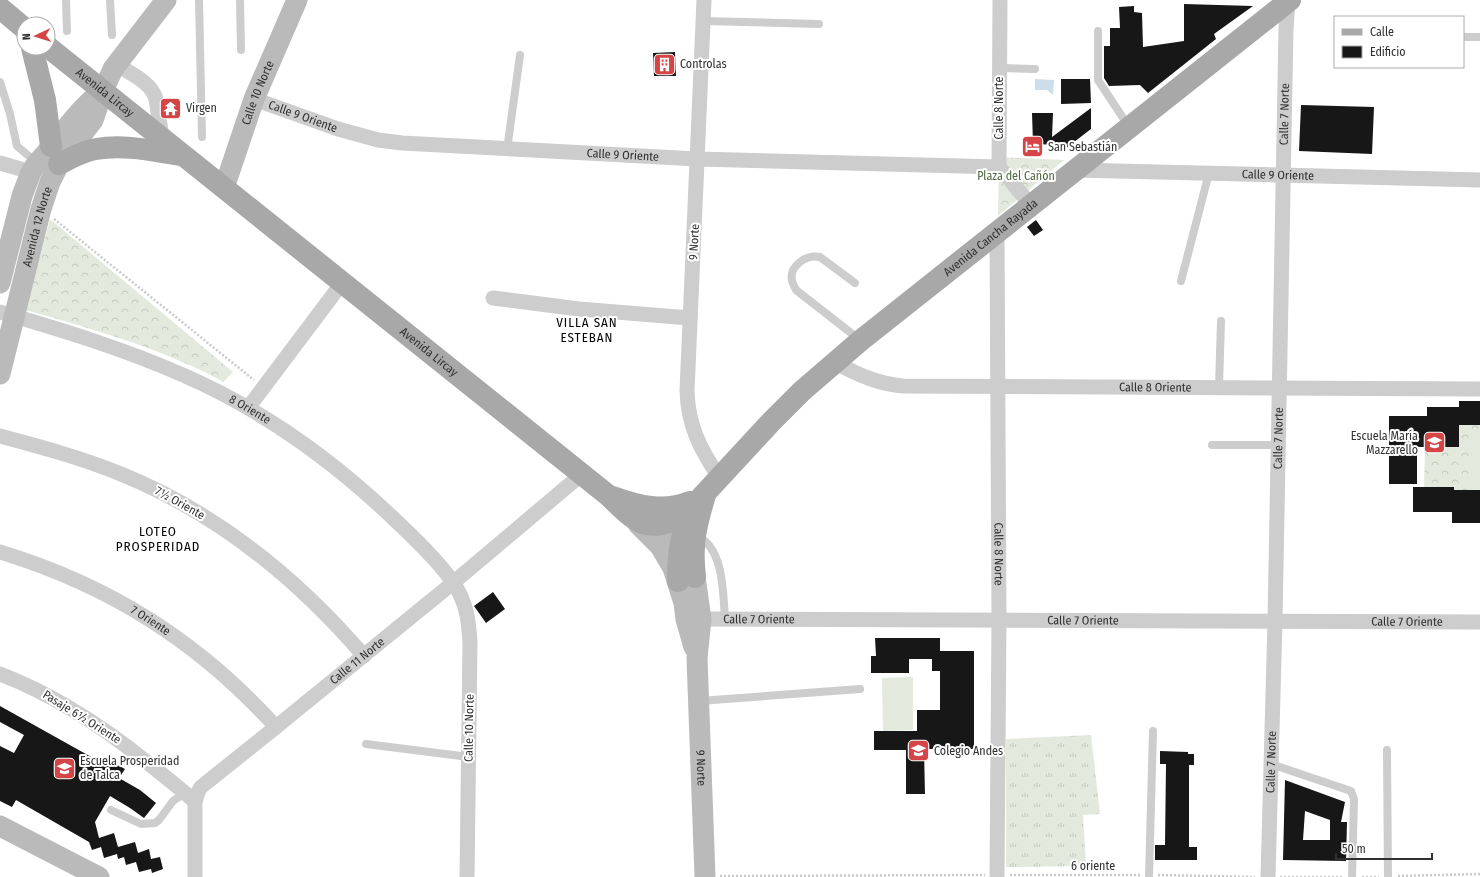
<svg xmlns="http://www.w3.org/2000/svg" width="1480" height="877" font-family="'Fira Sans Condensed',sans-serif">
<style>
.grass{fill:url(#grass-tufts)}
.forest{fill:url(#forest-crowns)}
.pitch{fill:#e3e9dd}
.water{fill:#ceddea}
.building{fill:#171717;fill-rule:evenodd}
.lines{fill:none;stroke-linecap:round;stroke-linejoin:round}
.path{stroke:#cacaca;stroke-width:2.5;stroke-dasharray:2 2;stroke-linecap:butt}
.lane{stroke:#cdcdcd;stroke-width:8}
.street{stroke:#cdcdcd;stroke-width:15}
.secondary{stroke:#bababa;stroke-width:21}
.primary{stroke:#a8a8a8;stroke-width:22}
.labels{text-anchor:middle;stroke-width:4;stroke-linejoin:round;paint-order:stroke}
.poi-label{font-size:12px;fill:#303030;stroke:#fff;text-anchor:start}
.street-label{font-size:12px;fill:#303030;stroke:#fff}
.park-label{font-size:12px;fill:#516842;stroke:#fff}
.neighbourhood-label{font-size:13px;letter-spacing:1px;fill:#000;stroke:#fff}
</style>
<defs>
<pattern id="grass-tufts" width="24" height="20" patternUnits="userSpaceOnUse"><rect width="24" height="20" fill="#e3e9dd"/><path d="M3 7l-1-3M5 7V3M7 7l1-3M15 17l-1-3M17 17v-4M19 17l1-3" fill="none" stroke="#c3c8be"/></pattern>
<pattern id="forest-crowns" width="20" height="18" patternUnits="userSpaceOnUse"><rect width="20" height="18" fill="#e3e9dd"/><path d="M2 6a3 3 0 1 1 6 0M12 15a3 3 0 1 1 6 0" fill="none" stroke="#c3c8be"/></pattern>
</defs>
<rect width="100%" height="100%" fill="#fff"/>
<path class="grass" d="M1091,735L1100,814L1083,815L1086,866L1006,867V739Z"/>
<path class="forest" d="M999,157L1064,160L998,216Z
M50,219L233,372L223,382C207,372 189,365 171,357C124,338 75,324 26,310Z
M1459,425H1480V490H1454V487H1424L1425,447H1459Z"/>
<path class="pitch" d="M1469,431H1480V485H1469Z
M913,677V730L883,731L882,678Z"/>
<path class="water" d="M1035,79L1054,80L1053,95L1047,90H1035Z"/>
<path class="building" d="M1184,4L1253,6L1214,34L1216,39L1148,93L1140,85L1109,86L1104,78V46H1110V28H1120L1119,7L1134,6V12L1142,13L1143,47L1184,41Z
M675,52L676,76H654L653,53Z
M1061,79H1090L1091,103L1061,104Z
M1301,105L1374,107L1372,154L1299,151Z
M1091,108V129L1061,152L1060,145L1033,144L1032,113H1053L1052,137Z
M1036,220L1043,230L1034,236L1027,227Z
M1459,401H1480V425H1459V447H1417V484H1389V416H1427V407H1459Z
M1413,487H1454V490H1480V523H1452V512H1413Z
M493,592L505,609L486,623L474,606Z
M875,638H940V651H974V749H924L925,794H906V750H874V731H917V710H940V671H932V659H909V673H871V656H876Z
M0,706L102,763L104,758L125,769L119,778L140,790L156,803L144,818L130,808L110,796L95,822L99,838L114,833L118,847L135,842L138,853L149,849L151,859L160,857L163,869L152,873L151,869L139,872L136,862L126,865L124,857L118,859L117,854L104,858L101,847L92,850L89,842L16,800L12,807L0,801V746L14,753L24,735L0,722Z
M1160,751L1188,752V754H1194V765H1189V847H1197V860H1155V845H1165L1166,764H1160Z
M1285,780L1345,802L1341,822H1347L1346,861L1283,860ZM1305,811L1330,820V840H1303Z"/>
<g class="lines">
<path class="path" d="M54,219L254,380
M1010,875H1141
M1158,875L1255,877
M720,876L985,875
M1398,876L1480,874
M1280,877H1343
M1362,877H1379"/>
<path class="lane" d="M66,0L67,31
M110,0L112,35
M199,0L202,137
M240,0L241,50
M703,21L819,24
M1098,31V80L1129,127
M1463,37H1480
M999,68L1035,69
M0,82L10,114L17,146L37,163
M507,150L520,55
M1181,281L1209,173
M855,283L820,257C806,254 789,266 792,281C793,284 795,288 796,290L860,340
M1219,387L1221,321
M1212,445H1278
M697,536C724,548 723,593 725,619
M699,701L860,689
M366,744L469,757
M1387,750L1388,877
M1271,764L1351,791L1354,799L1352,877
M111,810L141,824L155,823L159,820L173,801L185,793
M1149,877L1153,731"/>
<g class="street">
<path d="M704,0L687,391C688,425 700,449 719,477"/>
<path d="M1000,0L999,167L1031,205"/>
<path d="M117,65C130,73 152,83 156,99L162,138"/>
<path id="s1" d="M254,99L338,129L378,140L402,143L697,159L999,167"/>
<path d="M0,163L31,172"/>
<path id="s2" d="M1075,170L1480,180"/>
<path id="s3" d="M997,232L999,619L997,877"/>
<path d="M493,298L579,309L690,318"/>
<path id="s4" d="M0,312C62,330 124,349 183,375C261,409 331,459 392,517C412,536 453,574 462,599C468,613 469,628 470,643L467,877"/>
<path id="s5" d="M835,362C857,375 878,384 903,386L1480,389"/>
<path d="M248,408L342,283"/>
<path d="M0,436C41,447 82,458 121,474C217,513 297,578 364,656"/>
<path id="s6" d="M0,552C111,586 199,642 276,727"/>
<path id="s7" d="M691,619L1480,622"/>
<path d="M0,674C55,695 102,726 148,763C164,776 180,788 195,802"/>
<path id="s8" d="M195,877V802L198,792L201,787L276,727L454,582L582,474"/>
<path id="s9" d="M1268,877L1275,621L1286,29L1288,0"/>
</g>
<g class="secondary">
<path id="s10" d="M224,188L254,99L297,0"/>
<path d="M0,283L22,196L31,172L37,163C59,140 76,111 102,91"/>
<path id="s11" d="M0,374L41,209L50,182L59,164L93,120L103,91L113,69L166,0"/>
<path id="s12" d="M647,515L680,545L687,554L691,563L695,577L701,619L697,658L705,877"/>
<path d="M638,524L660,546L673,568L684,603L686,619L694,647"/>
<path d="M0,826L99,877"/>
</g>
<g class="primary">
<path d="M0,8L24,28"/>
<path id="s13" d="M48,47L609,496C637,523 645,534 684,516L771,422L802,391L860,341L1290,0"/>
<path d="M32,48L45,100L51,146"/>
<path d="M59,164C71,158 83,151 96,149C124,144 154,151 182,155"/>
<path d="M613,497C638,506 664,513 690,502"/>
<path d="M695,577C694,567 693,557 694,548C694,530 700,513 705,495"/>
<path d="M678,581C678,564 679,547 684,530"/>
</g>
</g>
<defs>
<symbol id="building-square" viewBox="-11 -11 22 22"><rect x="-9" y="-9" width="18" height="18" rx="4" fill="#d54546" stroke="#fff"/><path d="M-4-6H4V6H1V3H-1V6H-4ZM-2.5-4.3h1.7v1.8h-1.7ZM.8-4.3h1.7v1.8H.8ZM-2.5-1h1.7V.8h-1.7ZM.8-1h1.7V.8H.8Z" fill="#fff"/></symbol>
<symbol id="temple-square" viewBox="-11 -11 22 22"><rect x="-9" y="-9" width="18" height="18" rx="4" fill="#d54546" stroke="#fff"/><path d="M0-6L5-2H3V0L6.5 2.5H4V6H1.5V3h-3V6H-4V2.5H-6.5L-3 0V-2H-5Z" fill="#fff"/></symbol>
<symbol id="hotel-square" viewBox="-11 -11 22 22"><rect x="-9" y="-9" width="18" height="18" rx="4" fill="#d54546" stroke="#fff"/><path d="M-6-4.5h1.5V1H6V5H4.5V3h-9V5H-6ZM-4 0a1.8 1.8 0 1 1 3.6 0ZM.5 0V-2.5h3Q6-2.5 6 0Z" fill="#fff"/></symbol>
<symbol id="school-square" viewBox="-11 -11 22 22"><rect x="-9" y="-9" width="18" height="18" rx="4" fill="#d54546" stroke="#fff"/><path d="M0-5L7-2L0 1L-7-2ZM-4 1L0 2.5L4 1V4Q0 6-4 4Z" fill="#fff"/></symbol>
</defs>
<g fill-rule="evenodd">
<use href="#building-square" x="652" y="52" width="25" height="25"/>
<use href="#temple-square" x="158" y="96" width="25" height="25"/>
<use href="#hotel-square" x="1020" y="134" width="25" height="25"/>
<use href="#school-square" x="1422" y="430" width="25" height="25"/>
<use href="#school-square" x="906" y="738" width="25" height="25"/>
<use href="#school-square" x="52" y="756" width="25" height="25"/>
</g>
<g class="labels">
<g class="poi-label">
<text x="680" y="68">Controlas</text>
<text x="186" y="112">Virgen</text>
<text x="1048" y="151">San Sebastián</text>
<text x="1418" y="440" text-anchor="end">Escuela María<tspan x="1418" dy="14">Mazzarello</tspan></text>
<text x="934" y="755">Colegio Andes</text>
<text x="80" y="765">Escuela Prosperidad<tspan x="80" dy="14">de Talca</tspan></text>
</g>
<g class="street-label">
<text dy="4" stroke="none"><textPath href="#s13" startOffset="73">Avenida Lircay</textPath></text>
<text dy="4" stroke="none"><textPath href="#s10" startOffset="101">Calle 10 Norte</textPath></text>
<text transform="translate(999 108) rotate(-90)" y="4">Calle 8 Norte</text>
<text dy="4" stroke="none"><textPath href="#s9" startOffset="763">Calle 7 Norte</textPath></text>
<text dy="4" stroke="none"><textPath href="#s1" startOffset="52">Calle 9 Oriente</textPath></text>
<text dy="4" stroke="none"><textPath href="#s1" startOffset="376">Calle 9 Oriente</textPath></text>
<text dy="4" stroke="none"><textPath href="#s2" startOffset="203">Calle 9 Oriente</textPath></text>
<text dy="4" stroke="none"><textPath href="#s11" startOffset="152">Avenida 12 Norte</textPath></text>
<text dy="4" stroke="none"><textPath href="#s13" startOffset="1220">Avenida Cancha Rayada</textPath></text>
<text transform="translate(694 242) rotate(-87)" y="4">9 Norte</text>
<text dy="4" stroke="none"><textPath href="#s13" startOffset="488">Avenida Lircay</textPath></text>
<text dy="4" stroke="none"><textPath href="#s5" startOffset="325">Calle 8 Oriente</textPath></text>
<text dy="4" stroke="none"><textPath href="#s4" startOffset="269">8 Oriente</textPath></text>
<text dy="4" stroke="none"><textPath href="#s9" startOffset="439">Calle 7 Norte</textPath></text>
<text transform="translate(180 503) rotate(29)" y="4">7½ Oriente</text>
<text dy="4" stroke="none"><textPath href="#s3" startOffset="322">Calle 8 Norte</textPath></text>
<text dy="4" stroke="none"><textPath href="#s7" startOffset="68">Calle 7 Oriente</textPath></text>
<text dy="4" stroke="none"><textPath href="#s7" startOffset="392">Calle 7 Oriente</textPath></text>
<text dy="4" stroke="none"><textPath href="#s6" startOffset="166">7 Oriente</textPath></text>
<text dy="4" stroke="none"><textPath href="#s7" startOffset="716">Calle 7 Oriente</textPath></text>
<text dy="4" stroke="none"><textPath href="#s8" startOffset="292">Calle 11 Norte</textPath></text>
<text transform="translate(82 717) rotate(32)" y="4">Pasaje 6½ Oriente</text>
<text transform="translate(469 728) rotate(-89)" y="4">Calle 10 Norte</text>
<text dy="4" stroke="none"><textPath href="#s9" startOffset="115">Calle 7 Norte</textPath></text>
<text dy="4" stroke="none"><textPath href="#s12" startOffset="272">9 Norte</textPath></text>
<text x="1093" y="870">6 oriente</text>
</g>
<g class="park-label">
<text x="1016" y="180">Plaza del Cañón</text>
</g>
<g class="neighbourhood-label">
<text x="587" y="327">VILLA SAN<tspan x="587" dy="15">ESTEBAN</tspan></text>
<text x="158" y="536">LOTEO<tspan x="158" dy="15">PROSPERIDAD</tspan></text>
</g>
</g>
<rect x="1334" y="16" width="130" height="52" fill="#ffffff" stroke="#acacac"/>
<rect x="1342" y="29" width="20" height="6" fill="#a8a8a8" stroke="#acacac"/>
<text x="1370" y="36" font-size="12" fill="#303030">Calle</text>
<rect x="1342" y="46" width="20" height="12" fill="#171717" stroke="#acacac"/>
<text x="1370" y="56" font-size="12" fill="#303030">Edificio</text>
<g transform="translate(36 36) rotate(266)"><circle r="19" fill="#ffffff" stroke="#acacac"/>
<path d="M0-3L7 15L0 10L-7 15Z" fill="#d54546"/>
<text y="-6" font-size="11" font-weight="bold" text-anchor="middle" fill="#303030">N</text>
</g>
<path d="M1336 853v6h96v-6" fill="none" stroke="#303030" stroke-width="2"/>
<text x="1342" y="853" font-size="12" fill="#303030" stroke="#ffffff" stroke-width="3" paint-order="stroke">50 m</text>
</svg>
